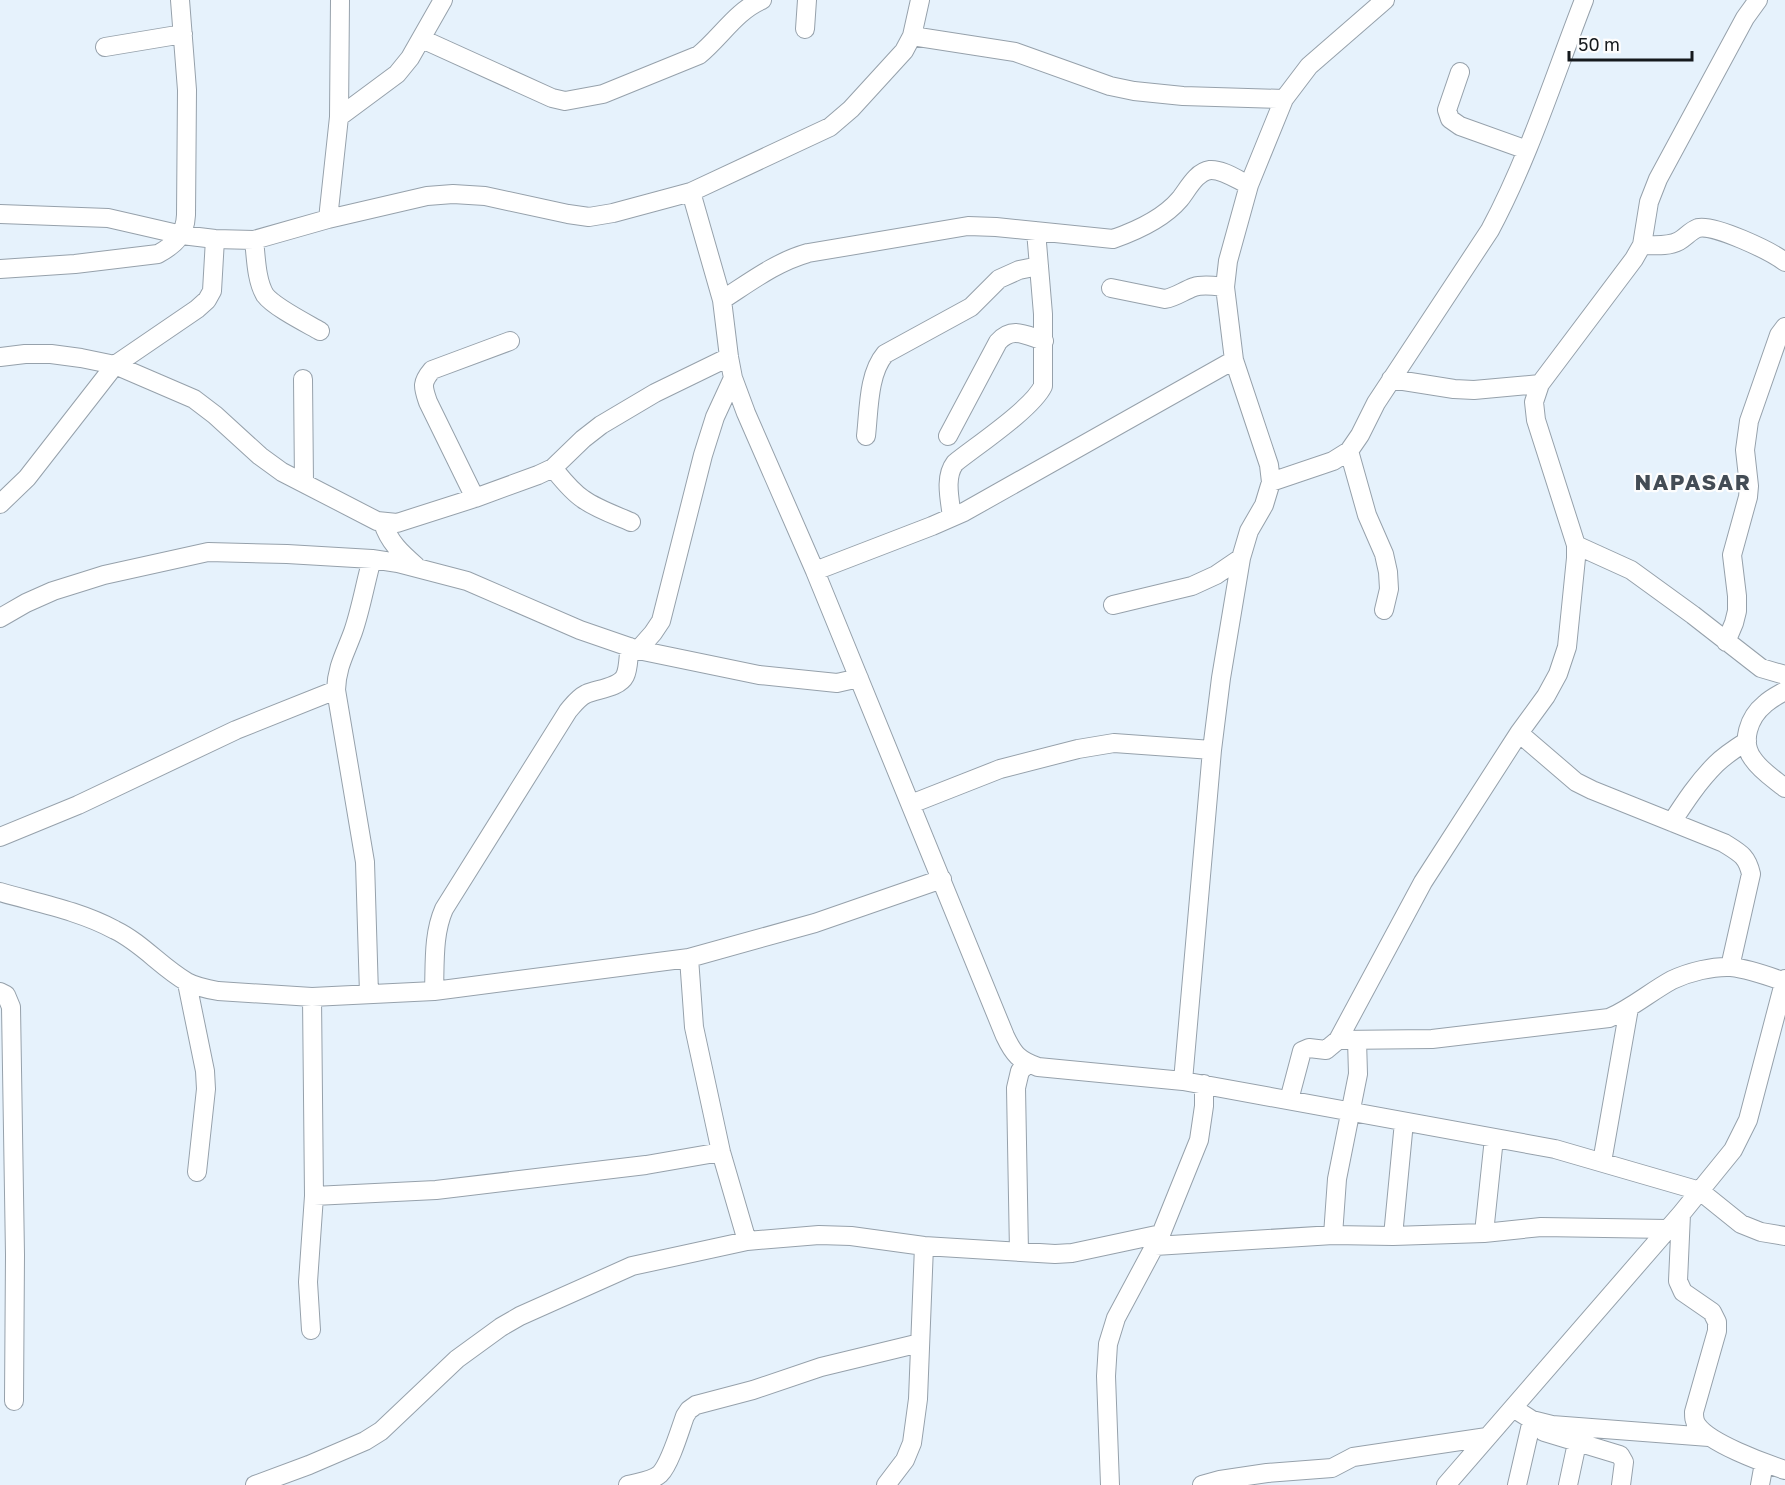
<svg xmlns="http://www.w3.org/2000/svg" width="1785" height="1485" font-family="'Golos Text',sans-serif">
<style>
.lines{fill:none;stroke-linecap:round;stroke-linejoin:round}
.minor-casing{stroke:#96a1ab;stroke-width:20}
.minor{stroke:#fff;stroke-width:18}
.labels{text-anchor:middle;stroke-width:4.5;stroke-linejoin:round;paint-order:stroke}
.district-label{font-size:22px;font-weight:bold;letter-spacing:1.5px;fill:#434c55;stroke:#fdfdfd}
</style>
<rect width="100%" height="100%" fill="#e6f2fc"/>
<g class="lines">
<defs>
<path id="minor" d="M805,29L807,0
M912,36L1015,52L1110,86L1134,91L1183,96L1284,99
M422,39L552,98L565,101L603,94L699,55C721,37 736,11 762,0
M105,47L183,34
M1460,72L1447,110L1450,119L1460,126L1527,150
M339,117L397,74L410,58L443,0
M691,192L722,300L729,357L733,378L746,413L815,571L1005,1036C1014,1055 1019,1060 1038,1067L1183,1081L1555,1149L1700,1191L1741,1224L1761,1232L1785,1236
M0,214L108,218L182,235L215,239L254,240L328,219L427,196L453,194L485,196L568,214L589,217L613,213L691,192L830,127L851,109L904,51L912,36L920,0
M328,219L339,117L340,0
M254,240C256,256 256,280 265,295C274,307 306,323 320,331
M1642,245C1653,245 1668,247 1679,241C1686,237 1690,231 1698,228C1714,224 1771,251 1785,262
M0,269L75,264L158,254C176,244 185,235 186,215L187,90L180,0
M1111,288L1165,299C1176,297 1183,291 1194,287C1203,284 1215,286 1225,287
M722,300C750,282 776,262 808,253L968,226L996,227L1113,239C1136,231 1164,218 1180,199C1188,189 1196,172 1210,170C1222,169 1238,180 1249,185
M0,357L25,354H51L81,358L115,365L194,399L215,415L260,456L282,472L377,521L397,523L475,498L538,475L553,468L583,439L601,425L655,393L729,357
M303,379L304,483
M1391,379L1454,389L1474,390L1540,384
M866,436C869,410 868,374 885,354L971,307L999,279L1019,270L1039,266
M948,436L998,342C1012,326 1025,335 1044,341
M1349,451L1367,515L1384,554L1388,572L1389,589L1384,610
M553,468C562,479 571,491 583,499C597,509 615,515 631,522
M1271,482L1333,461L1349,451L1360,435L1376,403L1490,230C1529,157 1554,77 1584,0
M475,498L428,402C423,387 421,383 432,370L510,341
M0,504L27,478L115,365L197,309L207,300L212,291L215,239
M952,517C950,500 944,477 955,463C976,446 1032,409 1043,386V314L1036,231
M383,523C389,542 401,553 416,566
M1576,545L1631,570L1693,615L1761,668L1785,675
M815,571L932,526L964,512L1234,360
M1113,605L1192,586L1216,575L1241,558
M0,618L26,603L53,591L85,581L104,575L208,552L287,554L372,559L398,563L467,581L580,630L638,650L759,675L837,683L859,678
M1726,642L1734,623L1737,611V596L1732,555L1748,497L1749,486L1745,450L1749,421L1779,335L1785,327
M638,650L653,633L661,621L703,455L715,417L733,378
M1785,691C1778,695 1770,699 1765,704C1749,717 1740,742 1753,759C1761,771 1774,779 1785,788
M1519,733L1576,782L1592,790L1724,843C1740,853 1747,856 1751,874L1730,967
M911,804L1000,769L1078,749L1114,743L1212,750
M1672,822C1685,802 1698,782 1716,764C1725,755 1736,748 1747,741
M0,837L78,805L236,730L336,690
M0,892C38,903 80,911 115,930C142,943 161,967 187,982C196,987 207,989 218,991L312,997L434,991L689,958L815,923L942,879
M689,958L694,1027L721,1152L747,1241
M187,983L205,1071L206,1089L197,1172
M434,991C435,963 433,934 444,909L568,711C574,704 578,698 586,694C597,689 619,688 625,676C629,668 628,655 630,647
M0,992L6,995L11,1007L15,1255L14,1401
M369,994L365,862L336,690C337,666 345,654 353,632C361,609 365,584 372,559
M1338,1040L1423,882L1519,733L1546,696L1558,674L1567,647L1576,558V545L1536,420L1534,402L1540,384L1634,259L1642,245L1649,202L1658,179L1745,18L1758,0
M1183,1081L1212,750L1221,678L1241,558L1249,531L1264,505L1271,482L1269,465L1234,360L1225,287L1228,261L1249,185L1284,99L1309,66L1385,0
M1289,1100L1302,1051L1309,1048L1326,1050L1338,1040L1432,1039L1609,1018C1632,1008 1650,992 1672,980C1689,972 1713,966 1731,967C1750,969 1768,976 1785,982
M1602,1162L1629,1008
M314,1196L436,1190L646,1165L721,1152
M1681,1214L1678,1281L1683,1292L1712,1312L1717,1322V1331L1694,1412C1694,1417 1694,1421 1697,1425C1709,1443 1764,1463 1785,1470
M1484,1233L1494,1138
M1333,1235L1337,1179L1358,1074L1357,1040
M1393,1236L1404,1122
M1155,1246L1333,1235L1393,1236L1484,1233L1541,1227L1668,1229
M1019,1252L1016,1088L1020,1071L1028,1064
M311,1330L308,1282L314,1196L312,997
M1513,1408L1532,1420L1552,1425L1709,1437
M1544,1432L1620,1455L1624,1462L1621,1485
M255,1485L309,1465L365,1441L381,1431L457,1359L501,1327L520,1316L632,1266L747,1241L819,1235L851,1236L924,1246L1055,1254L1072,1253L1161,1234
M628,1485C639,1482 652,1481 660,1474C670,1464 680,1430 685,1416L689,1410L696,1405L753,1390L821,1367L920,1343
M886,1485L905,1460L912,1443L918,1399L924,1246
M1110,1485L1106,1376L1108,1344L1116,1318L1161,1234L1199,1140L1204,1106V1084
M1202,1485L1220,1480L1267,1473L1332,1468L1353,1457L1487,1437
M1446,1485L1681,1214L1733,1150L1748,1120L1785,979
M1517,1485L1532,1420
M1568,1485L1577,1443
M1760,1485L1764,1463"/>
</defs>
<use href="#minor" class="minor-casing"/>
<use href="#minor" class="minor"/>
</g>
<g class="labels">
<g class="district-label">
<text x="1693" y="490">NAPASAR</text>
</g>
</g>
<path d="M1569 51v9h123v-9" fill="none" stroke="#15191d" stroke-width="3"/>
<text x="1578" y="51" font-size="18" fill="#15191d" stroke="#fdfdfd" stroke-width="4.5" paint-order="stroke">50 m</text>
</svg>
